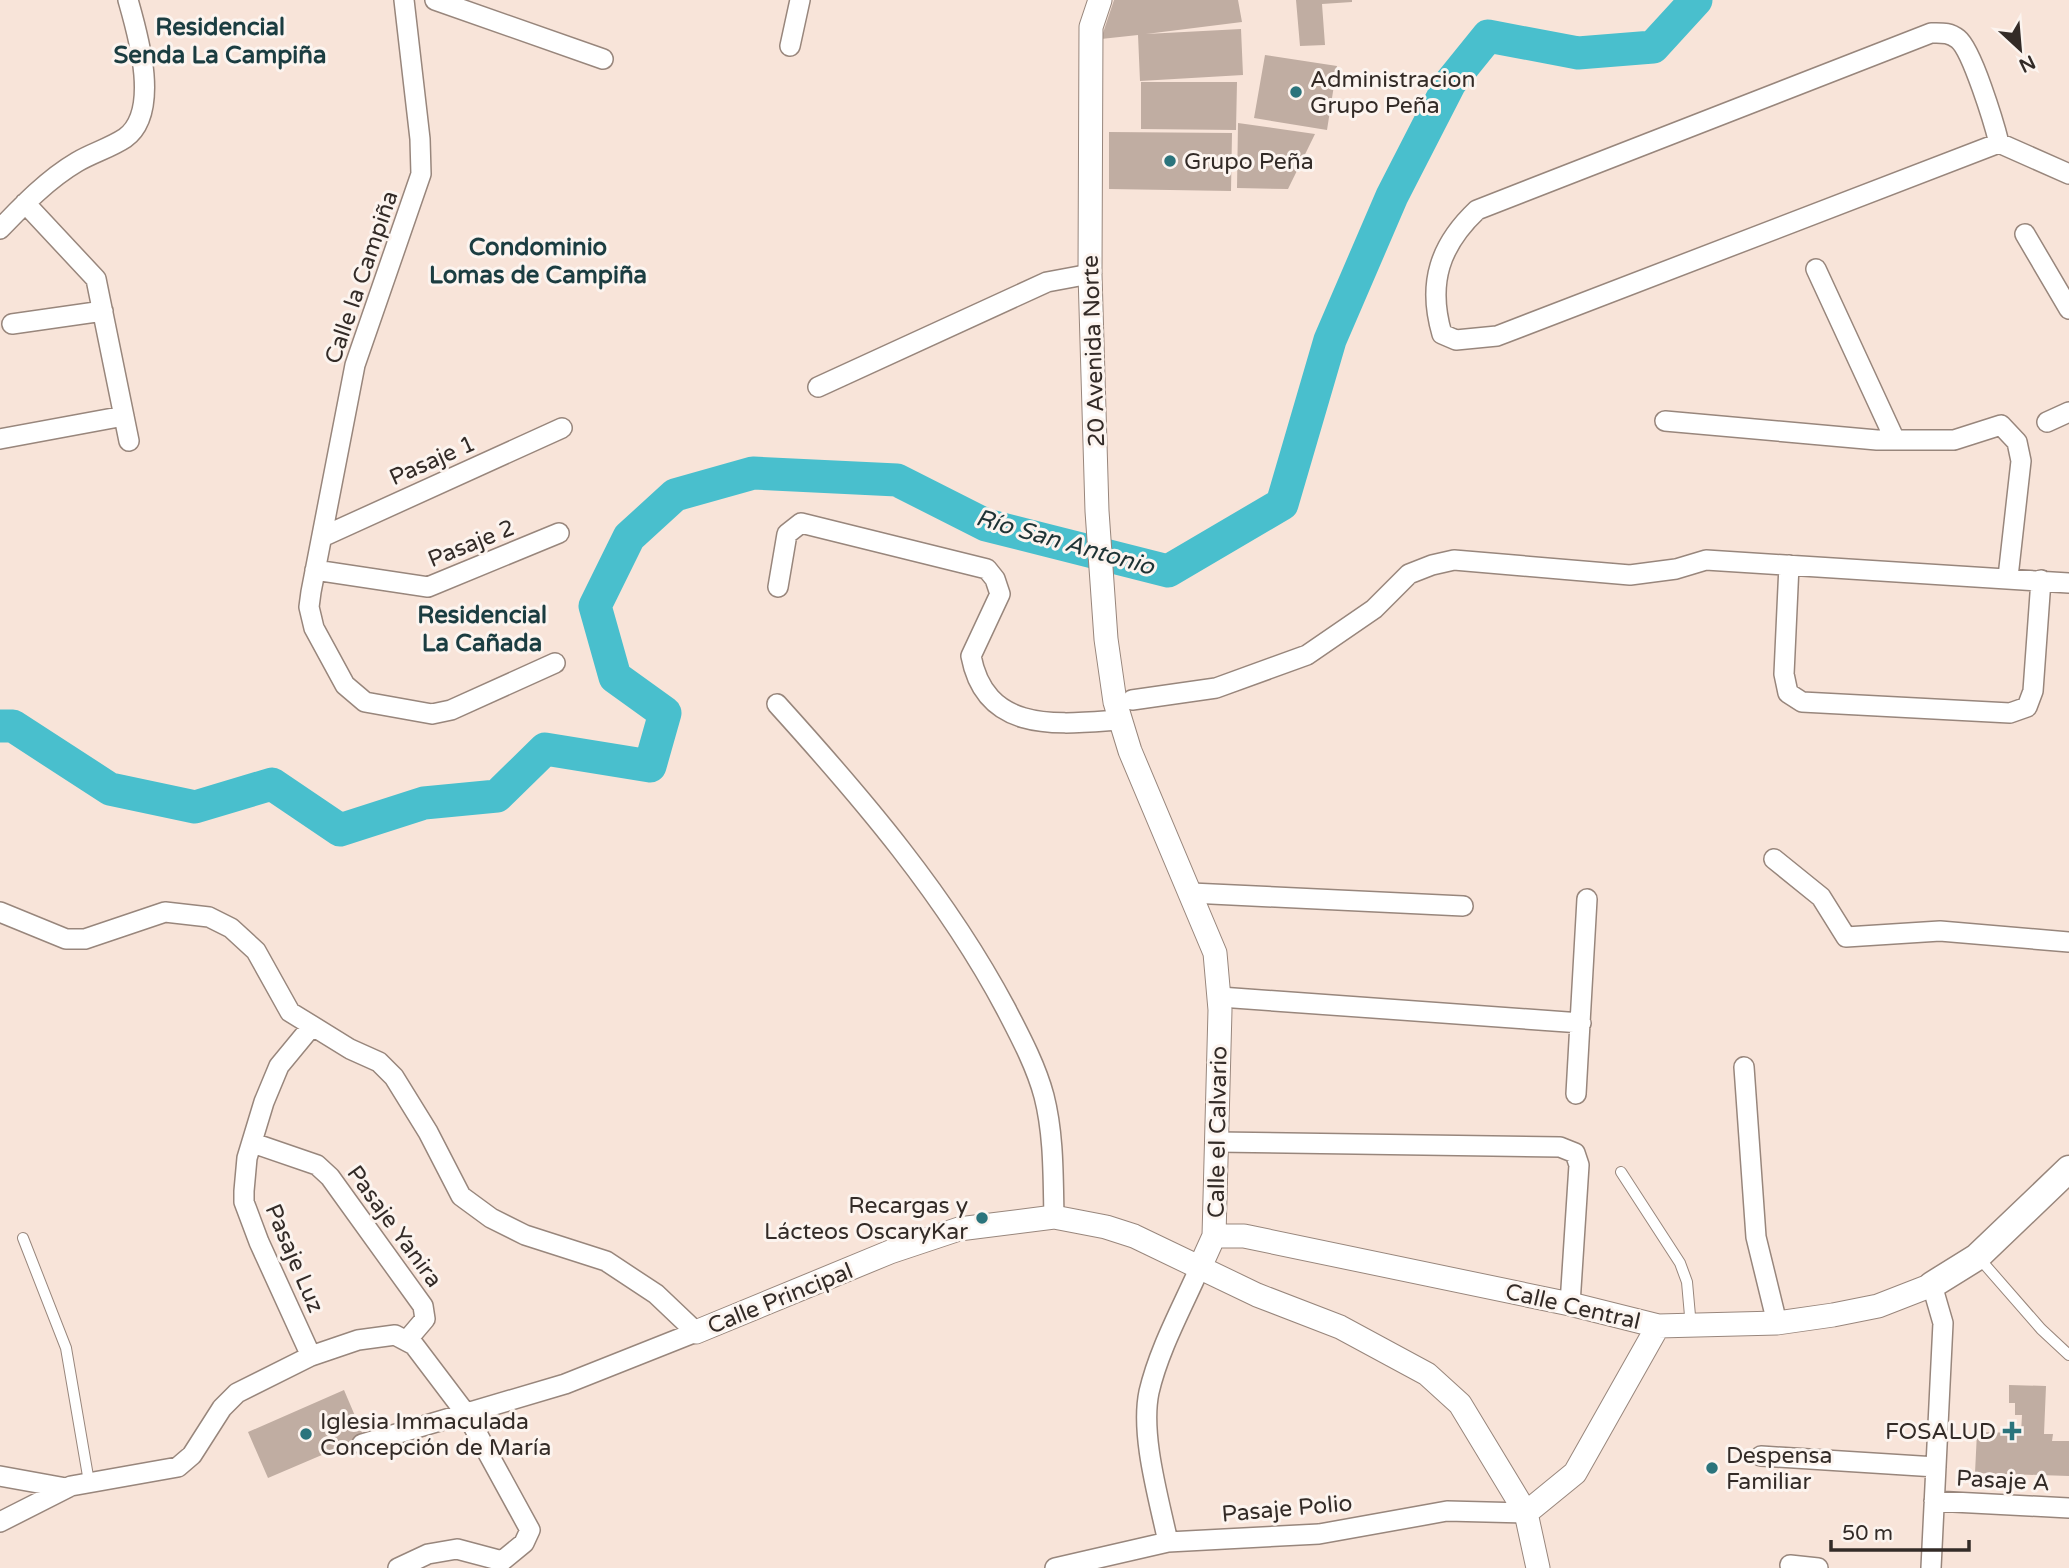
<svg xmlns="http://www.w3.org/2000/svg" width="2069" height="1568" font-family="'Varela Round',sans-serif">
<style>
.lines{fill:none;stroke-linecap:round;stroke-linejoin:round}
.river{stroke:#49bfcd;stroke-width:33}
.building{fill:#c0ada2}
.service-casing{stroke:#98867c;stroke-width:12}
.minor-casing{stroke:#98867c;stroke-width:22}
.tertiary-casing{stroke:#98867c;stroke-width:25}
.secondary-casing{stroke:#98867c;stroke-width:29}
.service{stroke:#fff;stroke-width:10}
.minor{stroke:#fff;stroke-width:19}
.tertiary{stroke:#fff;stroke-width:23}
.secondary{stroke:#fff;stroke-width:26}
.poi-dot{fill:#2b747c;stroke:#fcf4ef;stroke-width:2.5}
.labels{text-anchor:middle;stroke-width:6;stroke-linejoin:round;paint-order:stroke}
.poi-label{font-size:23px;fill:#332b27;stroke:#fcf4ef;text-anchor:start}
.street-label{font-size:23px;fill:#332b27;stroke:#fcf4ef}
.neighbourhood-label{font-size:24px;font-weight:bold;fill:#1b3d41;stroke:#fcf4ef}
.water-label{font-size:24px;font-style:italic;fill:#1e3335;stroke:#fcf4ef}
</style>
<rect width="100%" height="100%" fill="#f8e4d9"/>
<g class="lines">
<path class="river" d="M0,726H13L110,789L195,807L272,784L340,830L424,803L497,796L545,749L650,766L665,713L615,677L595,606L629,537L675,495L753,473L897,480L986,525L1168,571L1282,504L1330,340L1392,196L1450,83L1488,36L1578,53L1653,47L1696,0"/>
</g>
<path class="building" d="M1114,0H1238L1242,22L1146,34L1241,29L1243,75L1140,81L1138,35L1101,39Z
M1296,0H1352V2L1322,4L1325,45L1300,46Z
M1265,55L1337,66L1327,130L1254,118Z
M1141,82H1237L1236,130L1141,129Z
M1238,123L1315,134L1288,189L1237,188Z
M1109,132L1232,133L1231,191L1109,189Z
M2009,1385L2046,1386L2044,1434H2053L2052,1441H2069V1476L1975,1473L1977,1432L2021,1433L2022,1415H2015V1403H2009Z
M344,1390L364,1437L268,1478L248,1432Z"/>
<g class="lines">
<defs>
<path id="service" d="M1621,1172L1680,1263L1687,1282L1691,1327
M23,1238L66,1348L89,1482
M1979,1258L2041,1329L2069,1355"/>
<path id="minor" d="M404,0L420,139L421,174L355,365L311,592L309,607L314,628L345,685L365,702L432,714L451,710L555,663
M435,0L603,59
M790,46L800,0
M1999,143C1994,123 1972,50 1958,39C1949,32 1942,33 1931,33L1477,210C1440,245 1427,283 1442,334L1456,340L1497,336L1999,143L2069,174
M25,203L96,279L129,441
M0,229C23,205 48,179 77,162C92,153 110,148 125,138C161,112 138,35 128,0
M2025,234L2069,309
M1816,269L1895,440
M12,324L103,311
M818,387L1047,282L1090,274
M1665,421L1877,440H1954L2001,425L2017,442L2021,461L2008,577
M2047,422L2069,412
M0,439L124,416
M322,537L562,428
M1789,565L1784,674L1788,693L1802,702L2010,713L2027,707L2033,691L2041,580
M315,570L428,587L559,533
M778,587L787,534L801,523L987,569L995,579L1000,594L971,656C986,735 1060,724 1120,720
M1132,700L1216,688L1307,655L1374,609L1409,574L1432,565L1454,560L1630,575L1676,569L1706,560L2069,583
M777,704C862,798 946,896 1006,1009C1020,1036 1036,1066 1044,1096C1054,1135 1053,1177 1054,1217
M1774,859L1821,897L1846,937L1940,931L2069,942
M1191,893L1463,906
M0,912L66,939H85L165,912L209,917L231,928L256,951L290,1012L350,1049L379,1062L394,1077L428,1132L461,1196L491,1218L525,1235L606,1261L656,1294L696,1332L565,1384L362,1444
M1220,997L1581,1023
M1744,1067L1756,1237L1777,1323
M1576,1094L1587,899
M1217,1142L1560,1147L1575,1153L1579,1165L1570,1304
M253,1143L317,1165L330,1177L423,1306L425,1319L408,1339
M311,1356L259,1242L244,1202V1191L247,1158L264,1102L279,1066L312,1026
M1761,1456L1936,1467
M0,1476L66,1488
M1934,1501L2069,1508
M0,1522L71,1486L178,1467L192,1455L222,1408L237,1393L311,1356L358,1340L395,1335L414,1345L467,1415L530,1530L524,1543L502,1561L457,1549L428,1554L398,1568
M1168,1542C1159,1499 1140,1435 1149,1392C1159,1349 1182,1308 1200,1267
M1790,1565L1818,1568
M1055,1568L1168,1542L1319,1534L1447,1511L1526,1513
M1931,1568L1943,1323L1932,1285"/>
<path id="tertiary" d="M1100,0L1091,27L1090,274L1097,511L1106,639L1115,702L1130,751L1215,953L1220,1010L1214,1236L1200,1267
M1214,1236H1244L1570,1304L1658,1326L1777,1323L1833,1315L1878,1306L1932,1285
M696,1332L890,1252L959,1229L1054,1217L1106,1227L1134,1236L1257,1295L1340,1327L1427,1374L1460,1404L1526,1513L1538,1568
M1526,1513L1575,1473L1658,1326"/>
<path id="secondary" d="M1932,1285L1977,1257L2069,1169"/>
</defs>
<use href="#service" class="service-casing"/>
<use href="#minor" class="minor-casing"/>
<use href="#tertiary" class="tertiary-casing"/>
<use href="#secondary" class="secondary-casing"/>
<use href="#service" class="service"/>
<use href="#minor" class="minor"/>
<use href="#tertiary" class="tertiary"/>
<use href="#secondary" class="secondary"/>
</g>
<g class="poi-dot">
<circle cx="1296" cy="92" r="7"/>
<circle cx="1170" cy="161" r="7"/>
<circle cx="982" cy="1218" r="7"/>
<path d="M2008.5 1420.5h7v7h7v7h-7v7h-7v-7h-7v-7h7z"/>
<circle cx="306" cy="1434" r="7"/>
<circle cx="1712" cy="1468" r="7"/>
</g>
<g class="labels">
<g class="poi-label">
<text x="1310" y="87">Administracion<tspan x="1310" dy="26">Grupo Peña</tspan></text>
<text x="1184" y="169">Grupo Peña</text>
<text x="968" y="1213" text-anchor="end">Recargas y<tspan x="968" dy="26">Lácteos OscaryKar</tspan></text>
<text x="320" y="1429">Iglesia Immaculada<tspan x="320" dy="26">Concepción de María</tspan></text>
<text x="1996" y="1439" text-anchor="end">FOSALUD</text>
<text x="1726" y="1463">Despensa<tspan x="1726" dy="26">Familiar</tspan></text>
</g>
<g class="street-label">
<text transform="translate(361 277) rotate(-71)" y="8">Calle la Campiña</text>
<text transform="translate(1093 351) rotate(-92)" y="8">20 Avenida Norte</text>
<text transform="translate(432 460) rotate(-24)" y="8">Pasaje 1</text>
<text transform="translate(471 543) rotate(-22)" y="8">Pasaje 2</text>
<text transform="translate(1217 1132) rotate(-89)" y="8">Calle el Calvario</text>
<text transform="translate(395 1226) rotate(54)" y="8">Pasaje Yanira</text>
<text transform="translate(295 1258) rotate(67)" y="8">Pasaje Luz</text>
<text transform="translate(780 1298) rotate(-22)" y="8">Calle Principal</text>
<text transform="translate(1573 1306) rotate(13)" y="8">Calle Central</text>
<text transform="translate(2003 1480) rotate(3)" y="8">Pasaje A</text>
<text transform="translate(1287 1508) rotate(-5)" y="8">Pasaje Polio</text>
</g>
<g class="neighbourhood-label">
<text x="220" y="35">Residencial<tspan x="220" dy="28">Senda La Campiña</tspan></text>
<text x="538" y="255">Condominio<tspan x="538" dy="28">Lomas de Campiña</tspan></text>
<text x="482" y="623">Residencial<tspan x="482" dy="28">La Cañada</tspan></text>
</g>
<g class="water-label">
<text transform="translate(1065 542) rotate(16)" y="8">Río San Antonio</text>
</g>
</g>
<g transform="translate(2020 49) rotate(154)" stroke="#fcf4ef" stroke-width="5" paint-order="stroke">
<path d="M0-5L12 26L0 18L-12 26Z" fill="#332b27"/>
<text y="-10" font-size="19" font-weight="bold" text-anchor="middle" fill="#332b27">N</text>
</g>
<path d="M1831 1540v10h138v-10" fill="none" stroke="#332b27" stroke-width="3.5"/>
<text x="1842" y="1540" font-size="21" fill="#332b27" stroke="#fcf4ef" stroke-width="5" paint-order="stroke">50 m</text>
</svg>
